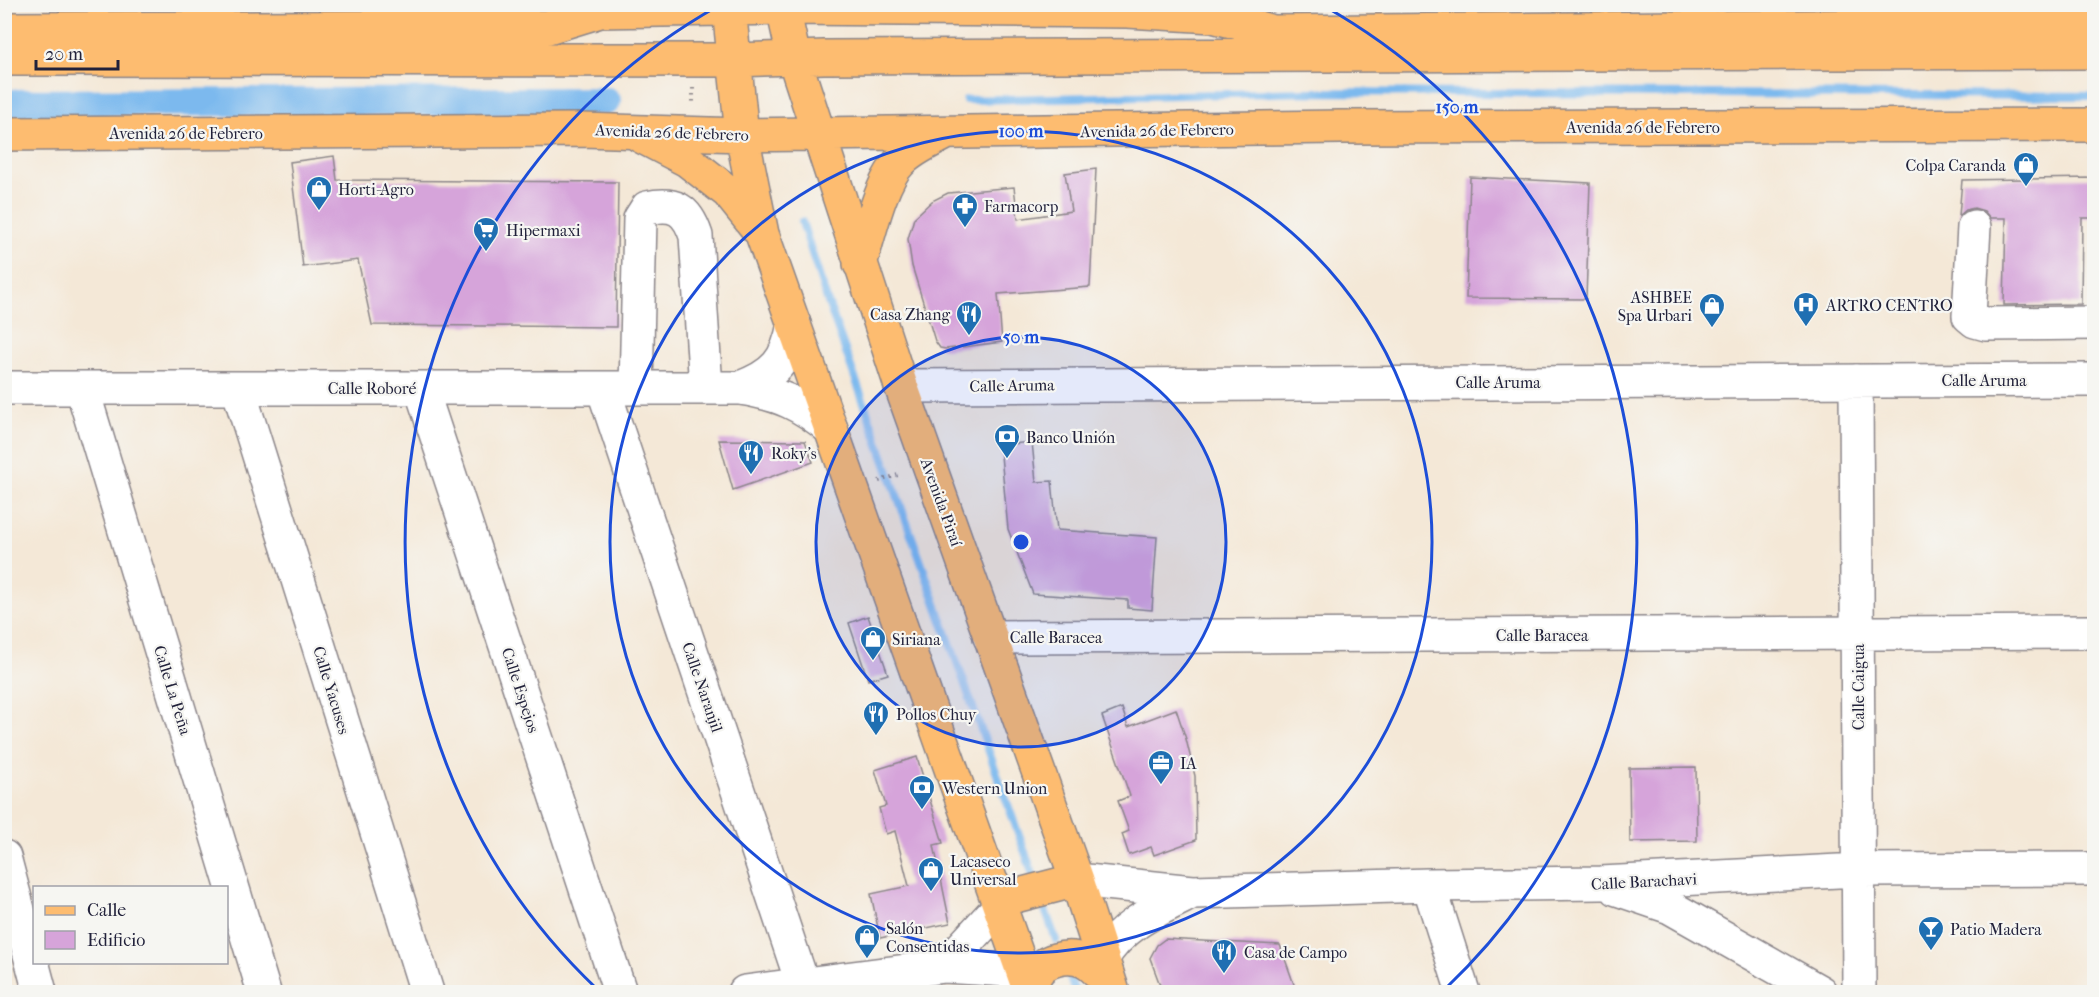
<svg xmlns="http://www.w3.org/2000/svg" width="2099" height="997" font-family="'IM FELL French Canon',serif">
<style>
.lines{fill:none;stroke-linecap:round;stroke-linejoin:round}
.stream{stroke:#7bb9ee;stroke-width:8}
.canal{stroke:#7bb9ee;stroke-width:28}
.building{fill:#d6a4da}
.minor-casing{stroke:#8b8589;stroke-width:36}
.major-casing{stroke:#8b8589;stroke-width:36}
.path{stroke:#8b8589;stroke-width:4;stroke-dasharray:1.5 4.5;stroke-linecap:butt}
.minor{stroke:#fff;stroke-width:33}
.major{stroke:#fdbc70;stroke-width:33}
.ring{fill:none;stroke:#1d4ed8;stroke-width:3}
.labels{text-anchor:middle;stroke-width:4.5;stroke-linejoin:round;paint-order:stroke}
.street-label{font-size:16px;fill:#22223b;stroke:#f6f6f2}
.poi-label{font-size:16px;fill:#22223b;stroke:#f6f6f2;text-anchor:start}
.centre{fill:#1d4ed8;stroke:#f6f6f2;stroke-width:3}
.ring-label{font-size:18px;text-anchor:middle;font-weight:bold;fill:#1d4ed8;stroke:#f6f6f2;stroke-width:4.5;stroke-linejoin:round;paint-order:stroke}
</style>
<rect width="100%" height="100%" fill="#f6f6f2"/>
<filter id="ink" filterUnits="userSpaceOnUse"><feTurbulence type="fractalNoise" baseFrequency=".0167" numOctaves="2"/><feDisplacementMap in="SourceGraphic" scale="12" xChannelSelector="R" yChannelSelector="G"/><feConvolveMatrix kernelMatrix="1 2 1 2 8 2 1 2 1" color-interpolation-filters="sRGB"/></filter>
<filter id="wash" filterUnits="userSpaceOnUse"><feTurbulence type="fractalNoise" baseFrequency=".008" numOctaves="4" result="noise"/><feDisplacementMap in="SourceGraphic" scale="24" xChannelSelector="R" yChannelSelector="G"/><feGaussianBlur stdDeviation="1.35" result="paint"/><feColorMatrix in="noise" values="0 0 0 0 0 0 0 0 0 0 0 0 0 0 0 0 0 1.4 0 .05"/><feComposite in="paint" operator="in"/></filter>
<g filter="url(#wash)">
<rect width="100%" height="100%" fill="#f4e8d7"/>
<g class="lines">
<path class="stream" d="M966,100L1308,92L2094,96
M802,222L825,294L1036,883
M1044,907L1056,940
M1066,967L1075,992"/>
<path class="canal" d="M4,103L607,101"/>
</g>
<g id="blocks">
<path class="building" d="M334,156L337,180L618,182L616,327L372,325L358,260L303,267L290,162Z
M1096,169L1090,287L998,294L1002,342L946,349L940,348L935,341L912,266L908,239L914,218L932,201L948,193L1014,187L1018,219L1071,211L1065,173Z
M1470,177L1590,183L1586,299L1466,298Z
M2094,178V218H2082L2081,304L2004,305L2006,218H1990L1984,211L1974,208L1966,210L1959,216L1962,180Z
M719,440L805,441L813,462L733,490Z
M1032,442L1036,482L1052,481L1057,530L1157,537L1152,610L1128,608V600L1033,594L1008,529L1000,445Z
M868,616L888,674L868,680L849,623Z
M1122,708L1128,727L1176,709L1186,739L1195,776L1196,840L1154,855L1151,847L1129,855L1122,834L1129,831L1118,801L1130,796L1102,716Z
M917,757L943,843L934,845L950,923L880,938L871,894L909,886L895,831L886,834L879,808L886,806L875,770Z
M1696,767L1697,841L1630,842L1629,768Z
M1165,939L1280,945L1297,993H1163L1150,958L1157,945Z"/>
</g>
</g>
<g filter="url(#ink)">
<use href="#blocks" fill-opacity="0" stroke="#8b8589" stroke-width="1.5"/>
<g class="lines">
<defs>
<path id="minor" d="M1974,227L1969,316L1975,321L1986,324L2094,323
M1856,381L1859,992
M901,386L2094,380
M4,388H740C779,394 802,404 831,429
M82,388L264,992
M238,388L427,992
M421,388L620,992
M603,388L803,985
M636,388L640,219L647,208C675,202 687,209 696,236L706,388
M740,388C775,375 787,361 794,324
M990,637L2094,632
M4,857L40,992
M1077,880L1193,892L1429,885L1601,883L1858,870L2094,869
M1429,885L1463,992
M1617,889L1670,907L1820,992
M1102,959C1122,924 1159,909 1193,892
M945,966L1000,906
M745,992L945,966L1023,971"/>
<path id="major" d="M729,8L742,135L762,234L1030,992
M783,8L794,58L901,386L1077,880L1113,992
M4,29L548,27L600,11L783,8L1127,11L1213,16L1273,32L2094,24
M4,59L734,60L824,57L2094,52
M4,134L582,130L742,135L1341,127L2094,125
M639,135L687,160L728,192L757,228
M860,264C869,236 880,181 901,161C913,149 929,142 944,134
M993,885L1002,893L1011,897L1077,880
M1034,992C1033,988 1033,982 1034,978C1041,959 1068,954 1084,961C1094,966 1101,975 1109,983"/>
</defs>
<use href="#minor" class="minor-casing"/>
<use href="#major" class="major-casing"/>
<path class="path" d="M693,88V104
M879,481L901,474"/>
<use href="#minor" class="minor"/>
<use href="#major" class="major"/>
</g>
</g>
<circle cx="1021" cy="542" r="205" fill="#1d4ed8" fill-opacity=".12"/>
<g class="ring">
<circle cx="1021" cy="542" r="205"/>
<circle cx="1021" cy="542" r="411"/>
<path d="M597 989A616 616 0 0 1 718 6M1324 6A616 616 0 0 1 1445 989"/>
</g>
<defs>
<symbol id="shop-pin" viewBox="-11 -11 22 30"><path d="M0 17L-7.5 6A9.5 9.5 0 1 1 7.5 6Z" fill="#1f6fb2" stroke="#f6f6f2"/><path d="M-5-2.5h2.3a2.7 3.5 0 0 1 5.4 0H5L5.5 6h-11ZM-1.5-2.5h3a1.5 2.3 0 0 0-3 0Z" fill="#fff"/></symbol>
<symbol id="pharmacy-pin" viewBox="-11 -11 22 30"><path d="M0 17L-7.5 6A9.5 9.5 0 1 1 7.5 6Z" fill="#1f6fb2" stroke="#f6f6f2"/><path d="M-2-6h4v4h4v4h-4v4h-4v-4h-4v-4h4Z" fill="#fff"/></symbol>
<symbol id="supermarket-pin" viewBox="-11 -11 22 30"><path d="M0 17L-7.5 6A9.5 9.5 0 1 1 7.5 6Z" fill="#1f6fb2" stroke="#f6f6f2"/><path d="M-6-5.5h2.5l.6 2H6L4.5 2H-2.5L-4.4-4H-6ZM-1.5 3.2a1.3 1.3 0 1 0 .1 0ZM3 3.2a1.3 1.3 0 1 0 .1 0Z" fill="#fff"/></symbol>
<symbol id="hospital-pin" viewBox="-11 -11 22 30"><path d="M0 17L-7.5 6A9.5 9.5 0 1 1 7.5 6Z" fill="#1f6fb2" stroke="#f6f6f2"/><path d="M-5-5h3v3.5h4V-5h3V5h-3V1.5h-4V5h-3Z" fill="#fff"/></symbol>
<symbol id="restaurant-pin" viewBox="-11 -11 22 30"><path d="M0 17L-7.5 6A9.5 9.5 0 1 1 7.5 6Z" fill="#1f6fb2" stroke="#f6f6f2"/><path d="M-5-6h1v4h1v-4h1v4h1v-4h1v5L-1.5 .5V6h-2V.5L-5-1ZM5-6V6H3V1.5H1.5Q1.5-4 5-6Z" fill="#fff"/></symbol>
<symbol id="bank-pin" viewBox="-11 -11 22 30"><path d="M0 17L-7.5 6A9.5 9.5 0 1 1 7.5 6Z" fill="#1f6fb2" stroke="#f6f6f2"/><path d="M-6-4H6V4H-6ZM0-2.3a2.3 2.3 0 1 0 0 4.6a2.3 2.3 0 1 0 0-4.6Z" fill="#fff"/></symbol>
<symbol id="office-pin" viewBox="-11 -11 22 30"><path d="M0 17L-7.5 6A9.5 9.5 0 1 1 7.5 6Z" fill="#1f6fb2" stroke="#f6f6f2"/><path d="M-6-3h4V-5.5h4V-3h4V5H-6ZM-1-4.5V-3h2v-1.5ZM-6 0V1H6V0Z" fill="#fff"/></symbol>
<symbol id="bar-pin" viewBox="-11 -11 22 30"><path d="M0 17L-7.5 6A9.5 9.5 0 1 1 7.5 6Z" fill="#1f6fb2" stroke="#f6f6f2"/><path d="M-6-5H6L.8 .8V4.5H3.5V6h-7V4.5H-.8V.8Z" fill="#fff"/></symbol>
</defs>
<g fill-rule="evenodd">
<use href="#shop-pin" x="2011" y="150" width="30" height="40"/>
<use href="#shop-pin" x="304" y="174" width="30" height="40"/>
<use href="#pharmacy-pin" x="950" y="191" width="30" height="40"/>
<use href="#supermarket-pin" x="471" y="215" width="30" height="40"/>
<use href="#hospital-pin" x="1791" y="290" width="30" height="40"/>
<use href="#shop-pin" x="1697" y="291" width="30" height="40"/>
<use href="#restaurant-pin" x="954" y="299" width="30" height="40"/>
<use href="#bank-pin" x="992" y="422" width="30" height="40"/>
<use href="#restaurant-pin" x="736" y="438" width="30" height="40"/>
<use href="#shop-pin" x="858" y="624" width="30" height="40"/>
<use href="#restaurant-pin" x="861" y="699" width="30" height="40"/>
<use href="#office-pin" x="1146" y="748" width="30" height="40"/>
<use href="#bank-pin" x="907" y="773" width="30" height="40"/>
<use href="#shop-pin" x="916" y="855" width="30" height="40"/>
<use href="#bar-pin" x="1916" y="914" width="30" height="40"/>
<use href="#shop-pin" x="852" y="922" width="30" height="40"/>
<use href="#restaurant-pin" x="1209" y="937" width="30" height="40"/>
</g>
<g class="labels">
<g class="street-label">
<text x="1643" y="133">Avenida 26 de Febrero</text>
<text transform="translate(1157 130) rotate(-1)" y="6">Avenida 26 de Febrero</text>
<text transform="translate(672 132) rotate(2)" y="6">Avenida 26 de Febrero</text>
<text x="186" y="139">Avenida 26 de Febrero</text>
<text x="1984" y="386">Calle Aruma</text>
<text x="1498" y="388">Calle Aruma</text>
<text transform="translate(1012 385) rotate(-1)" y="6">Calle Aruma</text>
<text x="372" y="394">Calle Roboré</text>
<text transform="translate(942 502) rotate(70)" y="6">Avenida Piraí</text>
<text x="1542" y="641">Calle Baracea</text>
<text x="1056" y="643">Calle Baracea</text>
<text transform="translate(703 687) rotate(71)" y="6">Calle Naranjil</text>
<text transform="translate(1858 687) rotate(-90)" y="6">Calle Caigua</text>
<text transform="translate(173 690) rotate(73)" y="6">Calle La Peña</text>
<text transform="translate(332 690) rotate(73)" y="6">Calle Yacuses</text>
<text transform="translate(521 690) rotate(72)" y="6">Calle Espejos</text>
<text transform="translate(1644 881) rotate(-3)" y="6">Calle Barachavi</text>
</g>
<g class="poi-label">
<text x="2006" y="171" text-anchor="end">Colpa Caranda</text>
<text x="338" y="195">Horti-Agro</text>
<text x="984" y="212">Farmacorp</text>
<text x="506" y="236">Hipermaxi</text>
<text x="1692" y="303" text-anchor="end">ASHBEE<tspan x="1692" dy="18">Spa Urbari</tspan></text>
<text x="1826" y="311">ARTRO CENTRO</text>
<text x="950" y="320" text-anchor="end">Casa Zhang</text>
<text x="1026" y="443">Banco Unión</text>
<text x="771" y="459">Roky's</text>
<text x="892" y="645">Siriana</text>
<text x="896" y="720">Pollos Chuy</text>
<text x="1180" y="769">IA</text>
<text x="942" y="794">Western Union</text>
<text x="950" y="867">Lacaseco<tspan x="950" dy="18">Universal</tspan></text>
<text x="886" y="934">Salón<tspan x="886" dy="18">Consentidas</tspan></text>
<text x="1950" y="935">Patio Madera</text>
<text x="1244" y="958">Casa de Campo</text>
</g>
</g>
<circle cx="1021" cy="542" r="9" class="centre"/>
<g class="ring-label">
<text x="1457" y="113">150 m</text>
<text x="1021" y="137">100 m</text>
<text x="1021" y="343">50 m</text>
</g>
<rect width="2099" height="997" fill="none" stroke="#f6f6f2" stroke-width="24"/>
<rect x="33" y="886" width="195" height="78" fill="#f6f6f2" stroke="#a1a1a9" stroke-width="1.5"/>
<rect x="45" y="906" width="30" height="9" fill="#fdbc70" stroke="#a1a1a9" stroke-width="1.5"/>
<text x="87" y="916" font-size="18" fill="#22223b">Calle</text>
<rect x="45" y="931" width="30" height="18" fill="#d6a4da" stroke="#a1a1a9" stroke-width="1.5"/>
<text x="87" y="946" font-size="18" fill="#22223b">Edificio</text>
<path d="M36 60v9h82v-9" fill="none" stroke="#22223b" stroke-width="3"/>
<text x="45" y="60" font-size="18" fill="#22223b" stroke="#f6f6f2" stroke-width="4.5" paint-order="stroke">20 m</text>
</svg>
